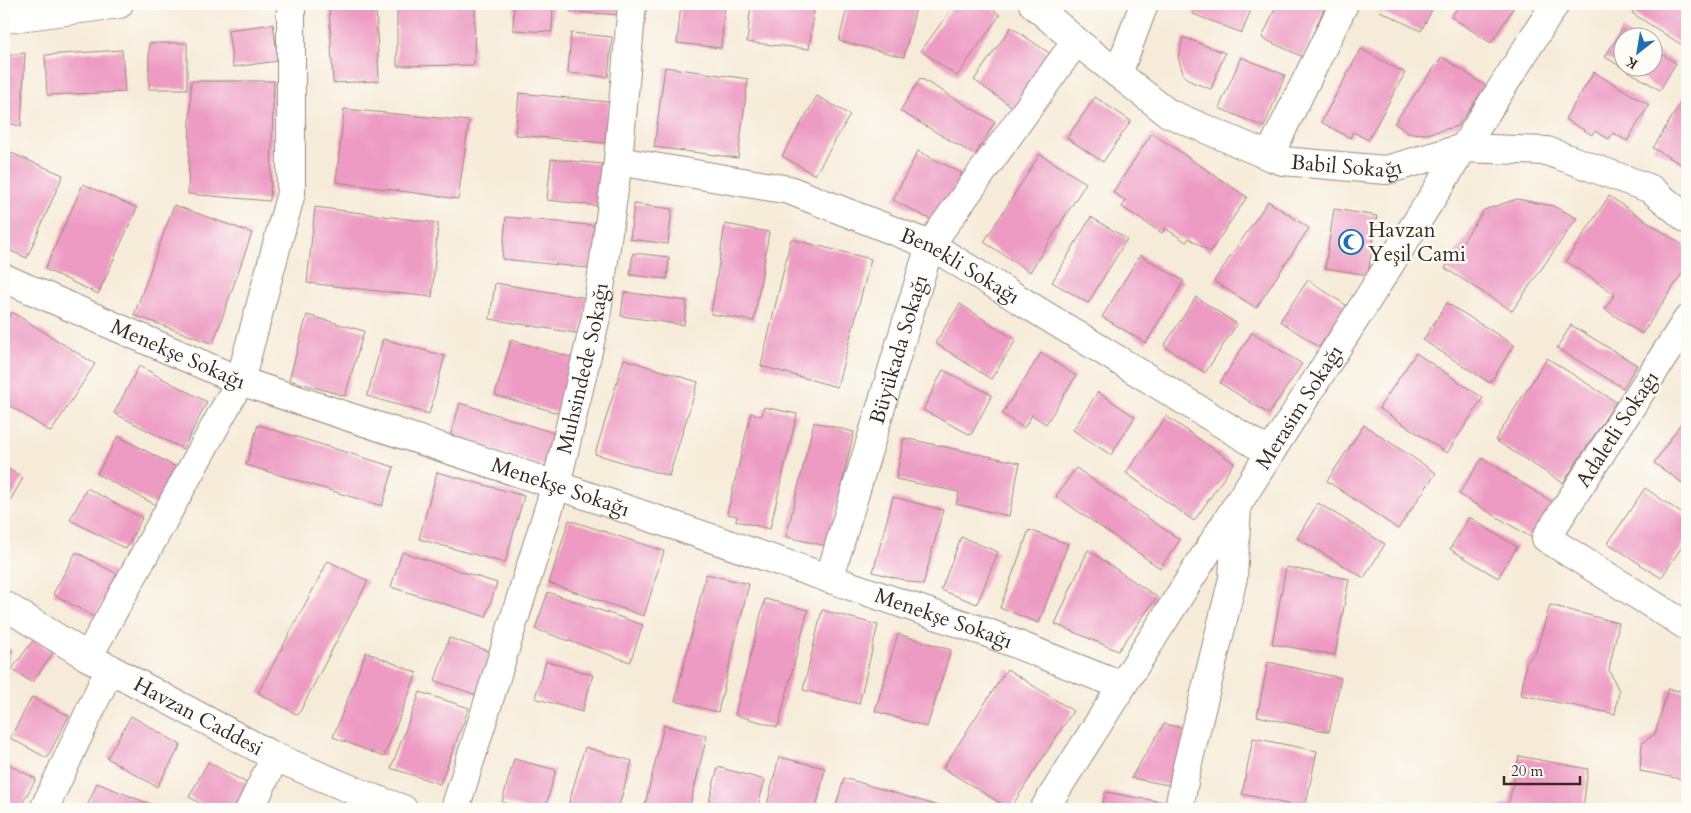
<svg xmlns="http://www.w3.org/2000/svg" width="1691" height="813" font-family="Cardo,serif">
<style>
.building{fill:#ed9bc3}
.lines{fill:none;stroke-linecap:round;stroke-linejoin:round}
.minor-casing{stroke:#988a7b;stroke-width:30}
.minor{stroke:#fff;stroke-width:28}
.labels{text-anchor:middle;stroke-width:5;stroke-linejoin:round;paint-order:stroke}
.street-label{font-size:21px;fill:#3b2a1e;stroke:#fdfcf7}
.poi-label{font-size:21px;fill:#3b2a1e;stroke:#fdfcf7;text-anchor:start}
</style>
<rect width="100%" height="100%" fill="#fdfcf7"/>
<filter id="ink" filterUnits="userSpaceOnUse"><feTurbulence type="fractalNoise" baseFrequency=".02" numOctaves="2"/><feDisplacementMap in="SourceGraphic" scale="10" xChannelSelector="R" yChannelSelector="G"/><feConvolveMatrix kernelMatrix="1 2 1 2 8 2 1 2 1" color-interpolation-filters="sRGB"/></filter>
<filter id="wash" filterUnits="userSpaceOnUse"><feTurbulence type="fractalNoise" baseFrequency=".0096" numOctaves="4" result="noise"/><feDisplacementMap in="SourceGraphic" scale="20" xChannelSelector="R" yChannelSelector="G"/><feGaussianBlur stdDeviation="1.12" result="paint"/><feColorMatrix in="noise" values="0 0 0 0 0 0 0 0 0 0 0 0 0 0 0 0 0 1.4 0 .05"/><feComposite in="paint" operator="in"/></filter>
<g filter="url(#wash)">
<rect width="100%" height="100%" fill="#f6ebd8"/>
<g id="blocks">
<path class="building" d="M376,4L379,81L333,83L329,6Z
M397,4H475L474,65L397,66Z
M514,4H553L552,32L513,30Z
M571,4H623V15L570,12Z
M681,4H725L721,48L677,43Z
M751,4H815L809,49L747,42Z
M848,4H917L904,57L839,41Z
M955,4H985L1000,15L957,76L921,51Z
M1197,4H1253L1242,33L1193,14Z
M1277,4H1326L1303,57L1262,38Z
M1383,4H1435L1421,31L1380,11Z
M1460,4H1516L1491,43L1451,17Z
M1638,4H1687V36L1682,45L1632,13Z
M273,24L278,61L233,67L228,30Z
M1011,27L1055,57L1018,111L974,80Z
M1622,29L1635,38H1624V68H1654V49L1676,63L1660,90L1605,57Z
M571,33L612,37L608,77L568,73Z
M1183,37L1225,53L1211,89L1192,82L1184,76L1178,57Z
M149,43H187V89H149Z
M1361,49L1405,73L1368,140L1353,132L1350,138L1321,122Z
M122,50L125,92L47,95L45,55Z
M25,53L21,127L4,121V56Z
M1241,57L1285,75L1264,127L1219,108Z
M1442,57L1486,86L1458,126L1427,134L1408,133L1394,123Z
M665,67L748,79L738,158L654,147Z
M1594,72L1649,105L1627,141L1613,133L1609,139L1595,131L1592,135L1565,119Z
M920,78L995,122L975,155L900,111Z
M191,81H274L270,201L188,194Z
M1687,92V165L1686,167L1653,148Z
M519,93L609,102L605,143L515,135Z
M817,96L850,115L815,175L782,156Z
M1095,97L1131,121L1103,162L1067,138Z
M344,109L469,121L458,199L336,182Z
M1152,133L1247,197L1210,252L1189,238L1186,242L1165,228L1162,233L1122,207L1126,201L1113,192Z
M918,151L962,173L937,223L893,200Z
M9,152L63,175L27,258L4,248V164Z
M1040,154L1086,183L1030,272L984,242Z
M551,159L603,164L599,206L547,200Z
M83,184L137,208L98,294L45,269Z
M1609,196L1687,248V266L1642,334L1605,309L1615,294L1566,261Z
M1517,199L1553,206L1577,218L1512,311L1445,268L1484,210Z
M1268,201L1309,228L1256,308L1214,281Z
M634,204L672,209L668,244L630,239Z
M174,205L252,233L213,344L134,315Z
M315,207L438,223L432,297L307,283Z
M1334,209L1377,216L1368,275L1325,268Z
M506,217L600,226L596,269L502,259Z
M1091,217L1127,239L1088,303L1052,282Z
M725,224L769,232L754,321L711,314Z
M791,239L871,259L837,387L761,366Z
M633,253L669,257L667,279L630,275Z
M1140,255L1184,281L1146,343L1102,317Z
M1308,280L1347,306L1319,347L1280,321Z
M495,283L587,298L581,334L490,319Z
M624,292L687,301L684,325L621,316Z
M1196,297L1237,324L1205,373L1164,346Z
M1447,303L1514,345L1490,383L1423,340Z
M960,304L1016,340L991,379L935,343Z
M12,312L95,364L51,432L4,402V325Z
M307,315L364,331L345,396L289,380Z
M1571,325L1637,365L1623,388L1557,348Z
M1252,332L1302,364L1269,414L1220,383Z
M383,339L445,356L429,414L367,396Z
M511,340L578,359L562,414L495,395Z
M1041,353L1076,376L1046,424L1032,415L1024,428L1002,414Z
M1416,353L1483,398L1447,453L1379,408Z
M1547,358L1616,402L1563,483L1495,440Z
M624,359L698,382L669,476L595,454Z
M139,366L207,402L183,449L114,413Z
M943,370L992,395L971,435L923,410Z
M1098,392L1135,417L1111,455L1073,430Z
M460,403L557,434L547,467L450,437Z
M764,407L797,414L770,529L736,521L737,516L727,514L751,413L762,416Z
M1687,414V486L1654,463Z
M1166,416L1234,463L1194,521L1126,473Z
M814,422L854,432L827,546L786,537Z
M258,425L394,467L382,506L246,465Z
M1364,425L1436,473L1398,529L1327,481Z
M118,436L176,467L156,505L97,474Z
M904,438L1020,463L1009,516L956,504L959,492L896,479Z
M1482,458L1554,503L1532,538L1459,494Z
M4,466L23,478L4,511Z
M1076,468L1180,540L1160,568L1056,496Z
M437,472L524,496L505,563L419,539Z
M87,488L142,518L126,549L70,520Z
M1645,488L1687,517V539L1661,578L1608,543Z
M893,497L943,510L923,585L873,572Z
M1318,503L1385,544L1364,578L1297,538Z
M1469,517L1517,547L1498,578L1450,549Z
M569,520L664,551L644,616L549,583Z
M1029,530L1068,544L1039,623L1000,608Z
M961,537L998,552L977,604L941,590Z
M1088,550L1157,597L1118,651L1055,624Z
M76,552L117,574L94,617L53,594Z
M402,552L497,583L486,617L391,587Z
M328,561L368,581L298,715L258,693Z
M1286,567L1349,579L1335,655L1272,644Z
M706,574L749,584L718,712L675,701Z
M548,592L643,625L630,662L535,629Z
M765,599L808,610L778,727L735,715Z
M1550,605L1619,623L1609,670L1619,691L1615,714L1521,695L1526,663L1536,652Z
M822,610L878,625L859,704L803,690Z
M898,634L951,650L927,727L875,711Z
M449,638L495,653L480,696L435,681Z
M34,639L53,653L32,683L12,669Z
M4,647L12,650L4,671Z
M366,652L417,673L384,757L333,737Z
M546,661L593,675L582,712L535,698Z
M1268,662L1341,678L1329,732L1257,716Z
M1007,669L1073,711L1010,809L943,768Z
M1668,689L1687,692V780L1640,771L1642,743L1655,734Z
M420,692L469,708L440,784L391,768Z
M32,697L69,716L47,758L10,738Z
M131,716L181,745L157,787L107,758Z
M1164,724L1185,728L1174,786L1131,778Z
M664,725L707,736L689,809H644Z
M1253,738L1317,751L1305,808L1242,794Z
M585,747L632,761L618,809H567Z
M1519,756L1588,769L1583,809H1495L1509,802Z
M779,757L825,768L816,809H766Z
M514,759L556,770L545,809H527L502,802Z
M4,762L36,779L19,809H4Z
M208,762L252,786L239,809H210L189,797Z
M718,767L765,780L757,809H707Z
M844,778L949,809H835Z
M97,783L150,804L148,809H86Z
M1105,792L1168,803L1167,809H1102Z"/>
</g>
</g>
<g filter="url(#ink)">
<use href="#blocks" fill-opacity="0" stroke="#988a7b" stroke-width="1"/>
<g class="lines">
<defs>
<g id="minor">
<path id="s1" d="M1033,4L1076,41L1168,113L1269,156L1283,161L1386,170L1463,148L1547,151L1651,189L1687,219"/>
<path d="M4,19L119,4"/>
<path d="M1118,74L1144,4"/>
<path d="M1269,156L1344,4"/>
<path id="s2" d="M618,161L789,190L930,245L1270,453"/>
<path id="s3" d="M4,278L240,381L556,485L988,633L1122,686"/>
<path d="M1687,320L1546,538L1687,626"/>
<path id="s4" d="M829,579L930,245L1076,41"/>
<path id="s5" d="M4,605L88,657L275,757L367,796L403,809"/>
<path d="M88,657L240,381L291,193V4"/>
<path d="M44,809L110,668"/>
<path d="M250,809L275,757"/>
<path id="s6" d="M455,809L556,485L596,317L618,161L632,4"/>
<path id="s7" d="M1044,809L1555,4"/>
<path d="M1179,809L1186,771L1233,578L1237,507"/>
</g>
</defs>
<use href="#minor" class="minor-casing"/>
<use href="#minor" class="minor"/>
</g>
</g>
<defs>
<symbol id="mosque-ring" viewBox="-11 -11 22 22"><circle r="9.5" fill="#fdfcf7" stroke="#1f6fb2" stroke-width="1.5"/><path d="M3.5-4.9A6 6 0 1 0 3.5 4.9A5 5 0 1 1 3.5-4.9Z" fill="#1f6fb2"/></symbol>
</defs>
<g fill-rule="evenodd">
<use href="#mosque-ring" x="1337" y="228" width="28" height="28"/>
</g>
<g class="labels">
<g class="street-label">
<text dy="7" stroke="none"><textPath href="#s1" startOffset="362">Babil Sokağı</textPath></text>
<text dy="7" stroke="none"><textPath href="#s2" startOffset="361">Benekli Sokağı</textPath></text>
<text dy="7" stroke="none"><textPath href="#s4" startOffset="240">Büyükada Sokağı</textPath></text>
<text dy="7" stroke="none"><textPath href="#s3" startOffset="190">Menekşe Sokağı</textPath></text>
<text dy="7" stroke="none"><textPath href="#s6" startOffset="459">Muhsindede Sokağı</textPath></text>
<text dy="7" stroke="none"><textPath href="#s7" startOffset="476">Merasim Sokağı</textPath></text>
<text transform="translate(1617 429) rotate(-57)" y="7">Adaletli Sokağı</text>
<text dy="7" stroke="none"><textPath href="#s3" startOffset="595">Menekşe Sokağı</textPath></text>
<text dy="7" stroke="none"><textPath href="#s3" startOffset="1000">Menekşe Sokağı</textPath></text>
<text dy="7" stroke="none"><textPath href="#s5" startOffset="224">Havzan Caddesi</textPath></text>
</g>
<g class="poi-label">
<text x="1368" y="237">Havzan<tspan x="1368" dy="24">Yeşil Cami</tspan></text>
</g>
</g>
<rect width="1691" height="813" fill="none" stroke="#fdfcf7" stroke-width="20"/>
<g transform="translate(1638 52) rotate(211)"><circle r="24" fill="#fdfcf7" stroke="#afa8a0"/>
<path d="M0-4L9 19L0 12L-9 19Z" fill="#1f6fb2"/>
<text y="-8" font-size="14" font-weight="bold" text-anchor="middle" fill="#3b2a1e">K</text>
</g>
<path d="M1504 776v8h76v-8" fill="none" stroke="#3b2a1e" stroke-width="2.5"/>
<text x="1511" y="776" font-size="15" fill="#3b2a1e" stroke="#fdfcf7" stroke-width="4" paint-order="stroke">20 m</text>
</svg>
